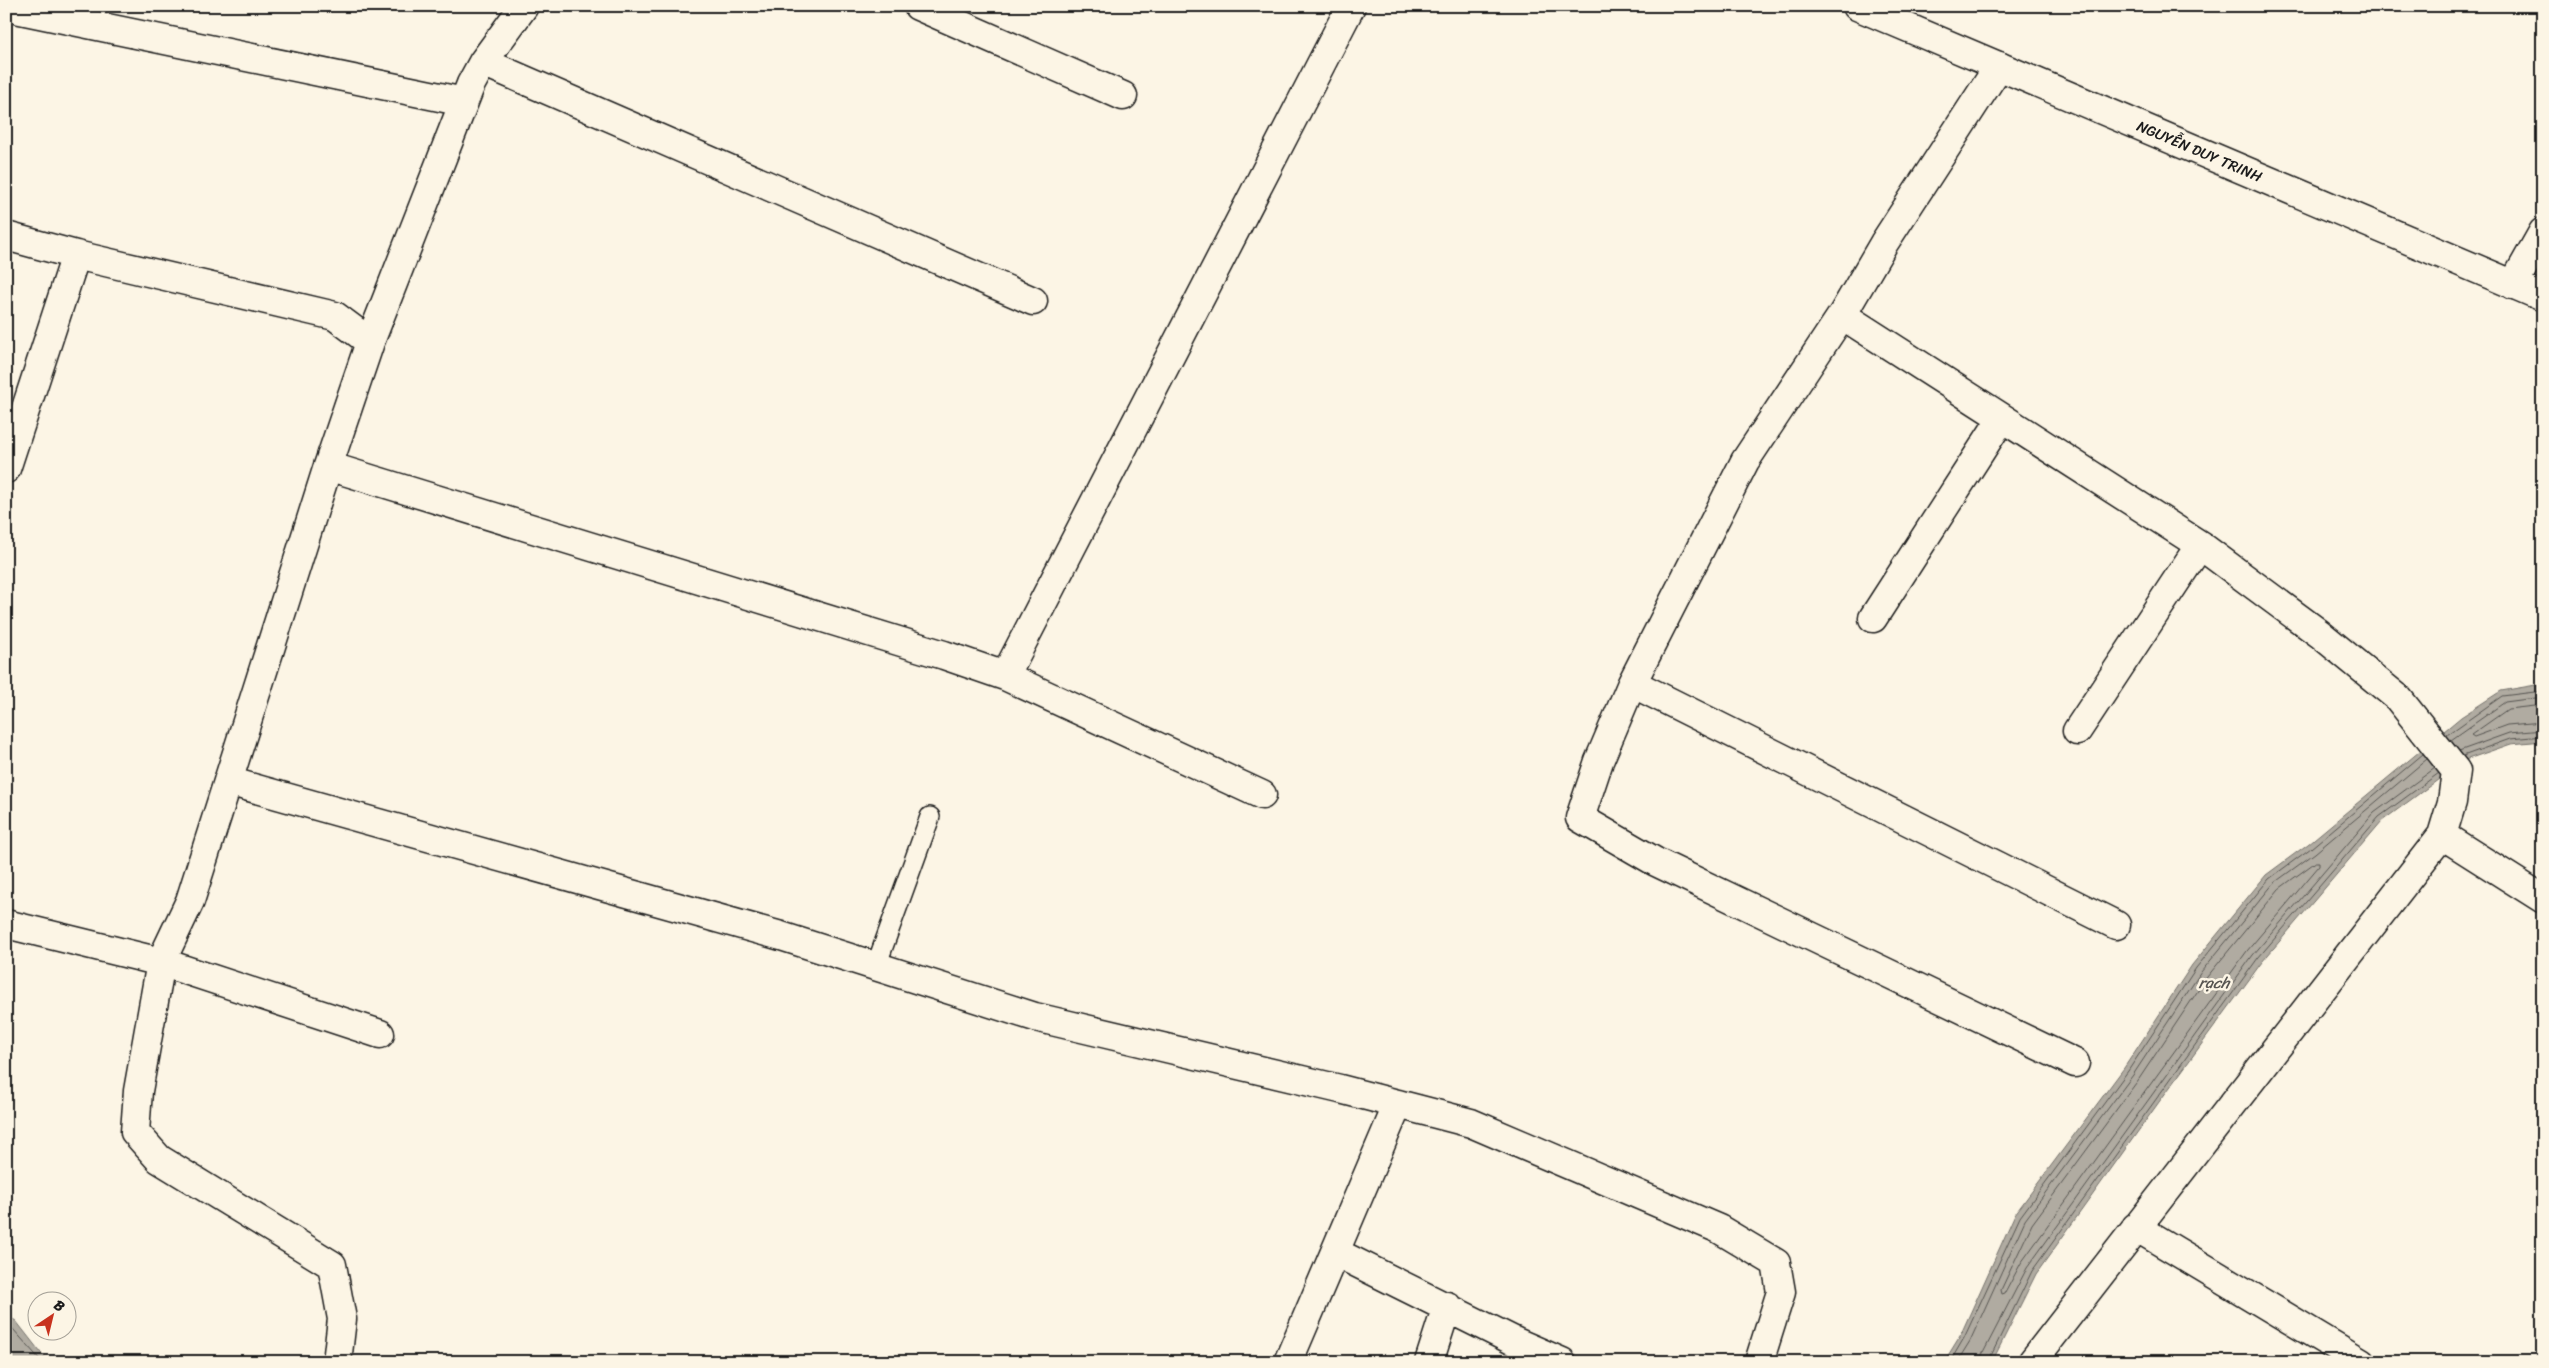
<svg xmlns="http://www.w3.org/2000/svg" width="2549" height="1368" font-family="Sriracha,sans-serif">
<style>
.water{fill:#b0aba1;stroke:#75726c}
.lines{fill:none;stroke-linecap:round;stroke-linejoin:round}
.shore{stroke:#575551;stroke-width:1}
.lane-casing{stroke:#1c1c1c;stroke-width:22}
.street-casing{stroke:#1c1c1c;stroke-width:31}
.secondary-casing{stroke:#1c1c1c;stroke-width:31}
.lane{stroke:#fcf5e5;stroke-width:19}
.street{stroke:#fcf5e5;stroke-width:28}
.secondary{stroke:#fcf5e5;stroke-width:28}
.labels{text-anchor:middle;stroke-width:5;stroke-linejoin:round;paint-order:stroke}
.street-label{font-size:15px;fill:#1c1c1c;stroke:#fcf5e5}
.water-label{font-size:16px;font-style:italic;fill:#575551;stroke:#fcf5e5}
</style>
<rect width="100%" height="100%" fill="#fcf5e5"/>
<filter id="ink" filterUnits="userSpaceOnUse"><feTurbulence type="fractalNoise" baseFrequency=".02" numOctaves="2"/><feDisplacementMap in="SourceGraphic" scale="10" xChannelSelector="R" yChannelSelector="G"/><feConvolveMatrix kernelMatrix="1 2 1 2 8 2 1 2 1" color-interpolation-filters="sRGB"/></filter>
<g filter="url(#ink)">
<path class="water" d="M2536,685L2543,687V741L2511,744L2465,760L2382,821L2262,962L2159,1102L2036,1274L1992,1362H1944L1960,1336L2015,1214L2124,1068L2192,965L2266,875L2308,844L2461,717L2501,691Z
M6,1315L16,1321L48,1362H6Z"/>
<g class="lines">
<path class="shore" d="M2543,705L2508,709L2471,735L2474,737L2507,725L2543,722
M2447,735L2502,696L2543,691
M2451,740L2505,702L2543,697
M2459,751L2509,733L2543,730
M2463,756L2510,739L2543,736
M2316,862H2319V866L2247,951L2021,1263L2005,1293L2002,1294L2001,1290L2032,1224L2139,1079L2207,977L2279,889Z
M6,1321L42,1362
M1950,1362L1964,1338L2020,1217L2128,1071L2196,968L2269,879L2311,848L2423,754
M1957,1362L1970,1341L2025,1220L2133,1075L2201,972L2274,883L2315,853L2427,759
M1981,1362L1982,1355L2027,1268L2253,955L2374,813L2435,768
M1988,1362L2032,1271L2258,958L2379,817L2439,773"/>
<defs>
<path id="lane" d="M876,966L930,817"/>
<path id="street" d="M918,6L1123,96
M6,7L464,102
M483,62L1033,301
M1999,66L1884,243L1842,315L1745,461L1632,683L1599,761L1580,818L1656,862L2075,1063
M6,236L76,255
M2513,285L2543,232
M1842,315L2200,545L2320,634L2398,698L2456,771L2452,802L2442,835L2543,899
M328,466L944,655L1005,676L1262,795
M6,469L76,255L335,316L370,342
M1873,618L2002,418
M1005,676L1351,6
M1632,683L2116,925
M2077,731L2200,545
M228,781L781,936L1035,1017L1340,1089L1471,1123L1719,1229L1776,1263L1781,1292L1759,1362
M6,924L161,962L380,1034
M2136,1227L2361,1362
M1335,1252L1516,1342L1562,1362
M337,1362L342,1319L332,1265L159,1159L135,1132L138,1091L161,962L190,901L328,466L370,342L471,84L483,62L524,6
M1288,1362L1398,1104
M1429,1362L1447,1306
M2032,1362L2442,835"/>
<g id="secondary">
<path id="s1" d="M1857,6L2543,297"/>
</g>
</defs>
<use href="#lane" class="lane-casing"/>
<use href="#street" class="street-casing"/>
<use href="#secondary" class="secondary-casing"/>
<use href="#lane" class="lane"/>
<use href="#street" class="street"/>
<use href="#secondary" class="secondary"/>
</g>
</g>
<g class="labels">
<g class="street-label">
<text dy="5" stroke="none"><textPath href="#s1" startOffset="372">NGUYỄN DUY TRINH</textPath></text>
</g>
<g class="water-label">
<text x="2214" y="988">rạch</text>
</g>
</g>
<rect width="2549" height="1368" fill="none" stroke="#fcf5e5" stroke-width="25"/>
<rect x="12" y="12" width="2524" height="1343" fill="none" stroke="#1c1c1c" stroke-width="2" filter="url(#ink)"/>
<g transform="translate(52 1316) rotate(35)"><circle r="24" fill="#fcf5e5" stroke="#a29e95"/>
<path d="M0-4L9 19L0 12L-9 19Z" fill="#c8321e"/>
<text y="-8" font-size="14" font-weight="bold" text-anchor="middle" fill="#1c1c1c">B</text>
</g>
</svg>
